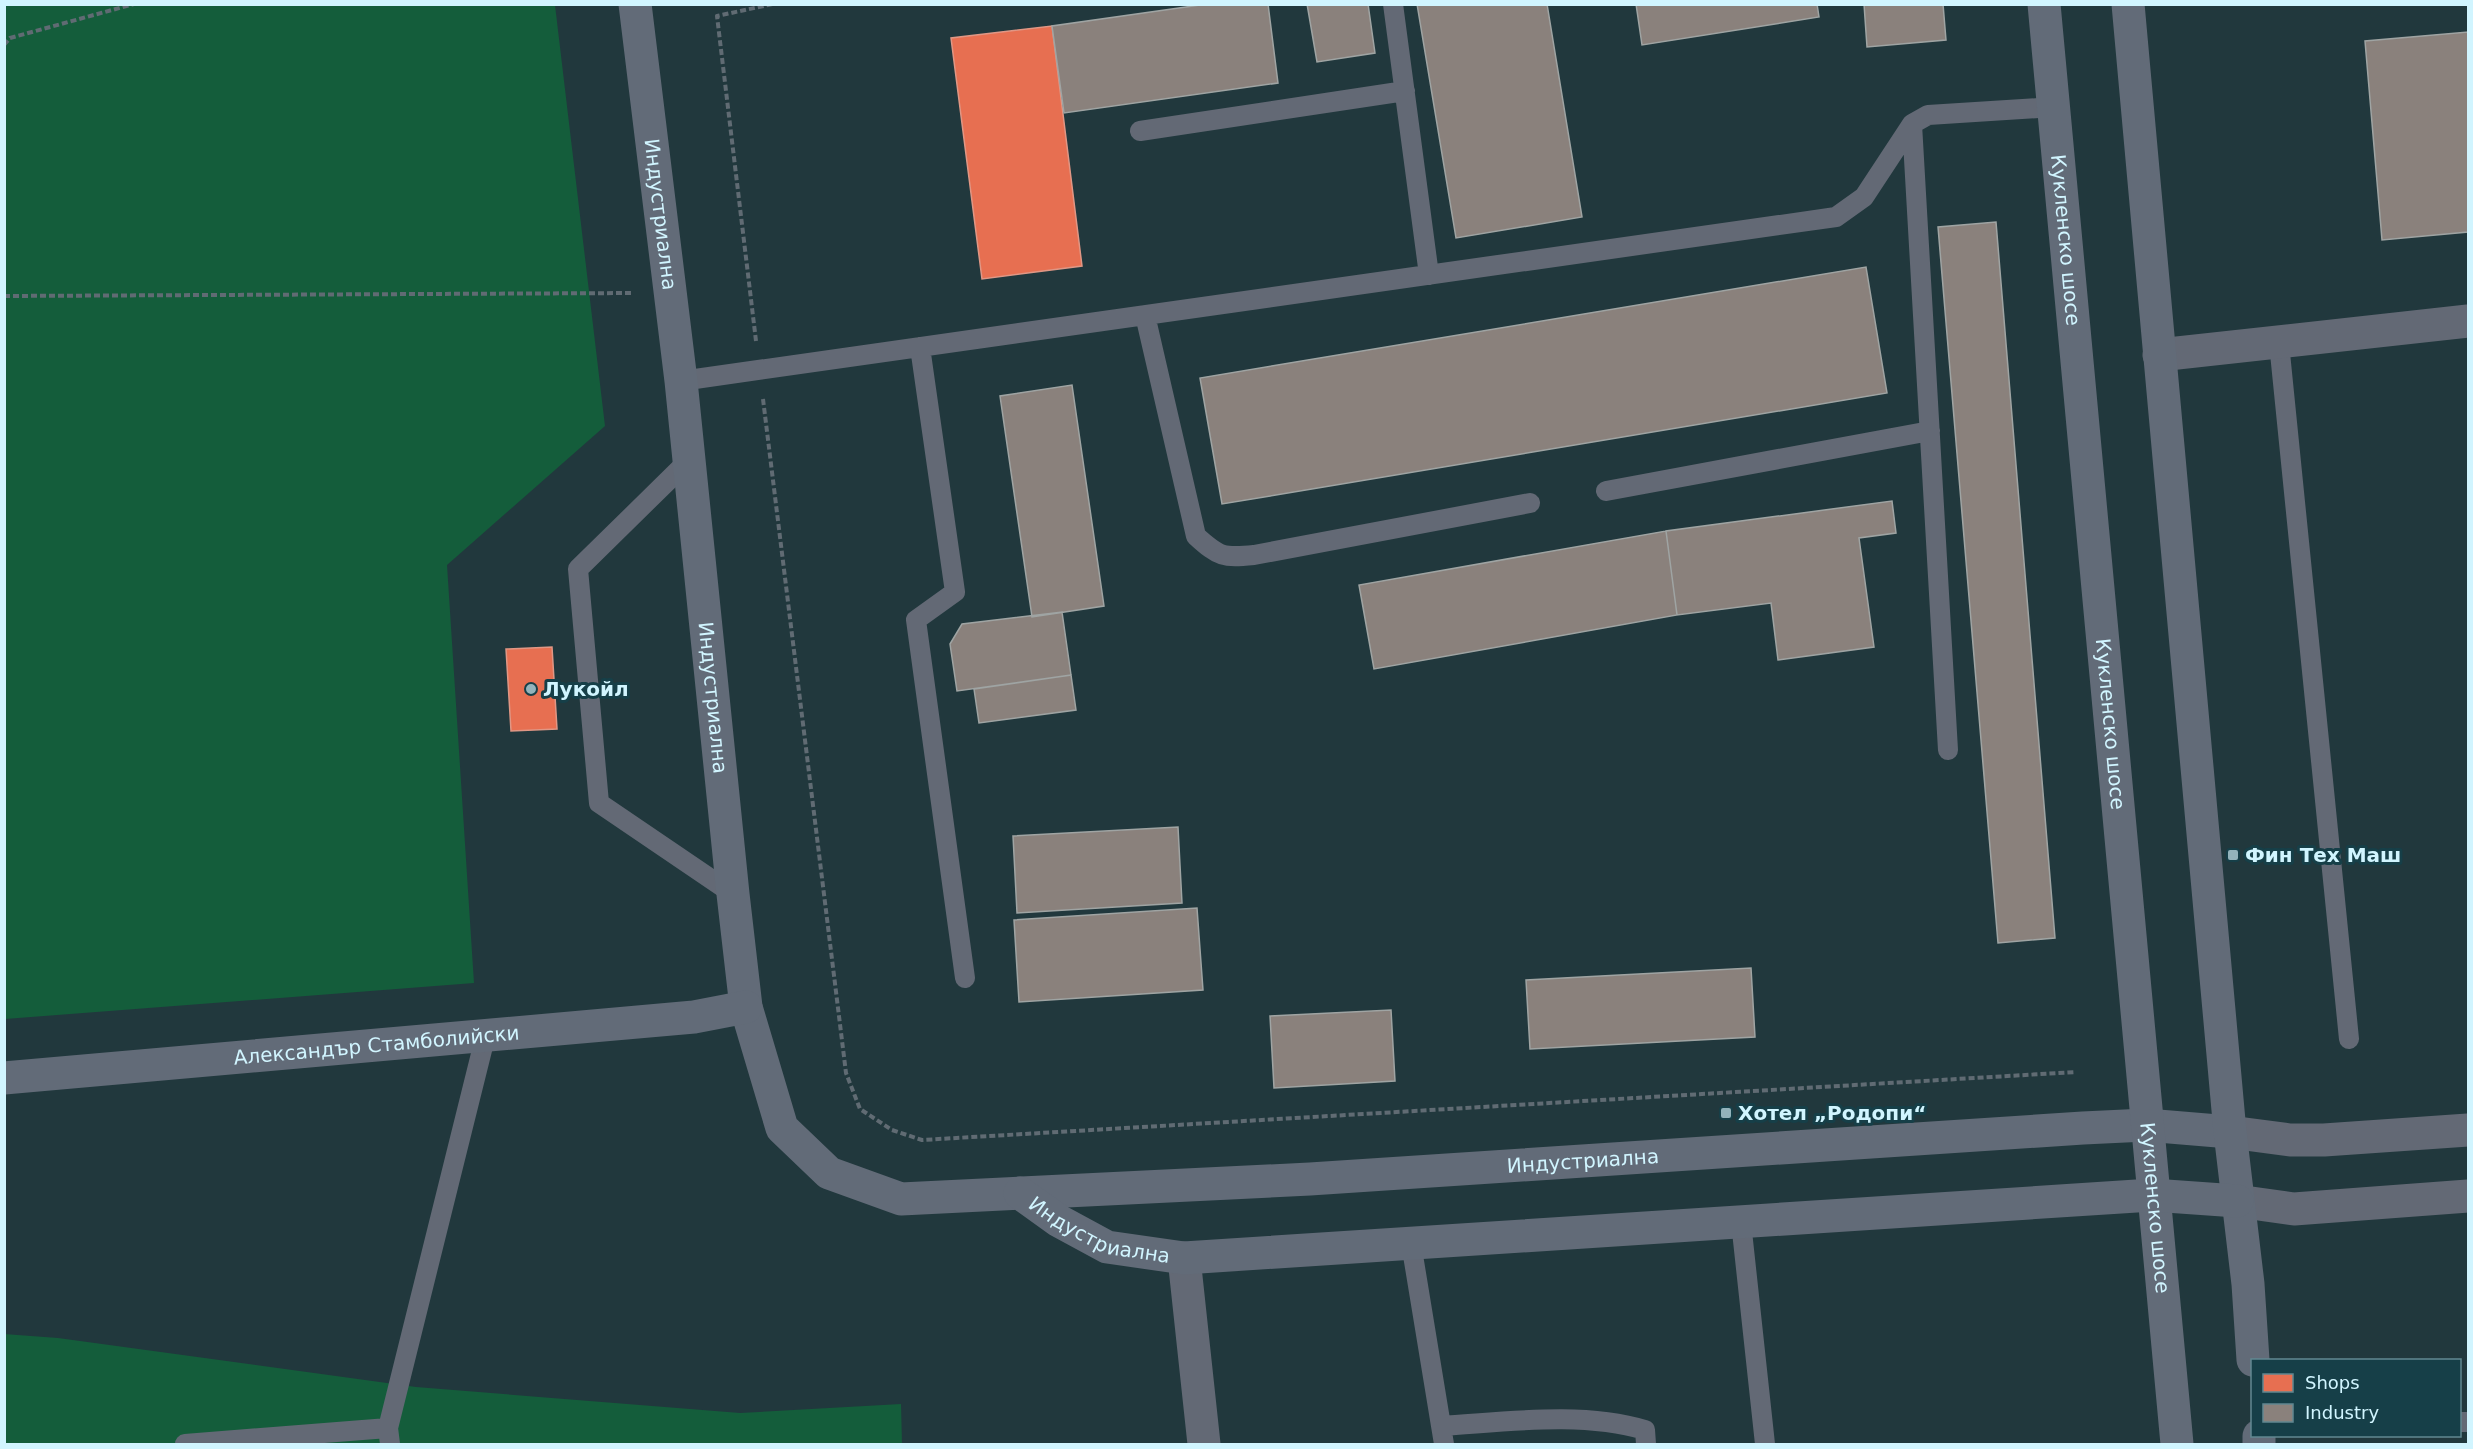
<svg xmlns="http://www.w3.org/2000/svg" width="2473" height="1449" font-family="'DejaVu Sans',sans-serif">
<style>
.green{fill:#145d3b}
.shops{fill:#e76f51;stroke:#e09785;stroke-width:1.5}
.industry{fill:#8a817c;stroke:#9fa4a3;stroke-width:1.5}
.lines{fill:none;stroke-linecap:round;stroke-linejoin:round}
.path{stroke:#606b73;stroke-width:4;stroke-dasharray:6 3;stroke-linecap:butt}
.lane{stroke:#636975;stroke-width:20}
.street{stroke:#636975;stroke-width:33}
.secondary{stroke:#626b78;stroke-width:33}
.poi-dot{fill:#93b3bb;stroke:#163f48;stroke-width:2}
.labels{text-anchor:middle;stroke-width:6;stroke-linejoin:round;paint-order:stroke}
.street-label{font-size:20px;fill:#d1f5ff;stroke:#163f48}
.poi-label{font-size:20px;font-weight:bold;fill:#d1f5ff;stroke:#163f48;text-anchor:start}
</style>
<rect width="100%" height="100%" fill="#21383d"/>
<path class="green" d="M4,5H555L605,426L447,565L474,983L5,1019Z
M4,1334L58,1338L416,1387L740,1413L901,1404L902,1444H5Z"/>
<path class="shops" d="M1052,26L1082,266L982,279L951,38Z
M552,647L557,729L511,731L506,649Z"/>
<path class="industry" d="M1207,4H1268L1278,83L1064,113L1052,26Z
M1307,4H1368L1375,53L1317,62Z
M1417,4H1547L1582,217L1456,238Z
M1636,4H1817L1819,17L1642,45Z
M1864,4H1943L1946,40L1867,47Z
M2468,32V232L2382,240L2365,41Z
M1996,222L2055,938L1998,943L1938,227Z
M1866,267L1887,393L1222,504L1200,378Z
M1072,385L1104,606L1032,617L1000,396Z
M1892,501L1896,533L1859,538L1874,647L1778,660L1771,603L1677,615L1666,531Z
M1666,531L1677,615L1374,669L1359,585Z
M1062,612L1071,675L957,691L950,644L962,624Z
M1071,675L1076,710L979,723L974,689Z
M1178,827L1182,903L1017,913L1013,836Z
M1197,908L1203,990L1019,1002L1014,920Z
M1751,968L1755,1037L1530,1049L1526,980Z
M1391,1010L1395,1081L1274,1088L1270,1016Z"/>
<g class="lines">
<path class="path" d="M4,45L10,38L134,4
M4,296L634,293
M756,341L717,16L773,4
M763,399L846,1073L860,1109L892,1130L922,1140L2076,1072"/>
<path class="lane" d="M1393,4L1429,275
M1912,124L1948,750
M1140,131L1405,91
M1145,315L1196,536C1219,557 1223,558 1254,555L1530,503
M2279,343L2349,1039
M920,347L955,592L916,620L965,978
M681,381L1836,217L1864,197L1912,124L1928,115L2054,107
M689,460L578,569L599,803L733,894
M1606,491L1930,431
M1741,1222L1765,1444
M1411,1243L1444,1444
M2460,1422H2468
M1441,1426C1506,1422 1582,1411 1645,1430L1646,1444
M185,1444L388,1428
M390,1444L388,1428L486,1034"/>
<path class="street" d="M2159,355L2468,321
M2230,1132L2290,1140H2324L2468,1130
M2237,1201L2294,1209L2468,1196
M1184,1258L1204,1444"/>
<g class="secondary">
<path id="s1" d="M635,4L681,381L733,894L746,1007L782,1128L829,1173L901,1199L1310,1179L2083,1128L2146,1125L2230,1132"/>
<path id="s2" d="M2044,4L2177,1444"/>
<path d="M2128,4L2230,1132L2248,1284L2253,1360"/>
<path id="s3" d="M4,1078L694,1017L746,1007"/>
<path id="s4" d="M1020,1193L1059,1221L1107,1247L1184,1258L2152,1195L2237,1201"/>
<path d="M2259,1436V1444"/>
</g>
</g>
<g class="poi-dot">
<circle cx="531" cy="689" r="6"/>
<rect x="2227" y="849" width="12" height="12" rx="3"/>
<rect x="1720" y="1107" width="12" height="12" rx="3"/>
</g>
<g class="labels">
<g class="street-label">
<text dy="7" stroke="none"><textPath href="#s1" startOffset="212">Индустриална</textPath></text>
<text dy="7" stroke="none"><textPath href="#s2" startOffset="237">Кукленско шосе</textPath></text>
<text dy="7" stroke="none"><textPath href="#s1" startOffset="698">Индустриална</textPath></text>
<text dy="7" stroke="none"><textPath href="#s2" startOffset="723">Кукленско шосе</textPath></text>
<text dy="7" stroke="none"><textPath href="#s3" startOffset="374">Александър Стамболийски</textPath></text>
<text dy="7" stroke="none"><textPath href="#s1" startOffset="1960">Индустриална</textPath></text>
<text dy="7" stroke="none"><textPath href="#s2" startOffset="1209">Кукленско шосе</textPath></text>
<text dy="7" stroke="none"><textPath href="#s4" startOffset="90">Индустриална</textPath></text>
</g>
<g class="poi-label">
<text x="543" y="696">Лукойл</text>
<text x="2245" y="862">Фин Тех Маш</text>
<text x="1738" y="1120">Хотел „Родопи“</text>
</g>
</g>
<rect width="2473" height="1449" fill="none" stroke="#d1f5ff" stroke-width="12"/>
<rect x="2251" y="1359" width="210" height="78" fill="#163f48" stroke="#618891" stroke-width="1.5"/>
<rect x="2263" y="1374" width="30" height="18" fill="#e76f51" stroke="#618891" stroke-width="1.5"/>
<text x="2305" y="1389" font-size="18" fill="#d1f5ff">Shops</text>
<rect x="2263" y="1404" width="30" height="18" fill="#8a817c" stroke="#618891" stroke-width="1.5"/>
<text x="2305" y="1419" font-size="18" fill="#d1f5ff">Industry</text>
</svg>
